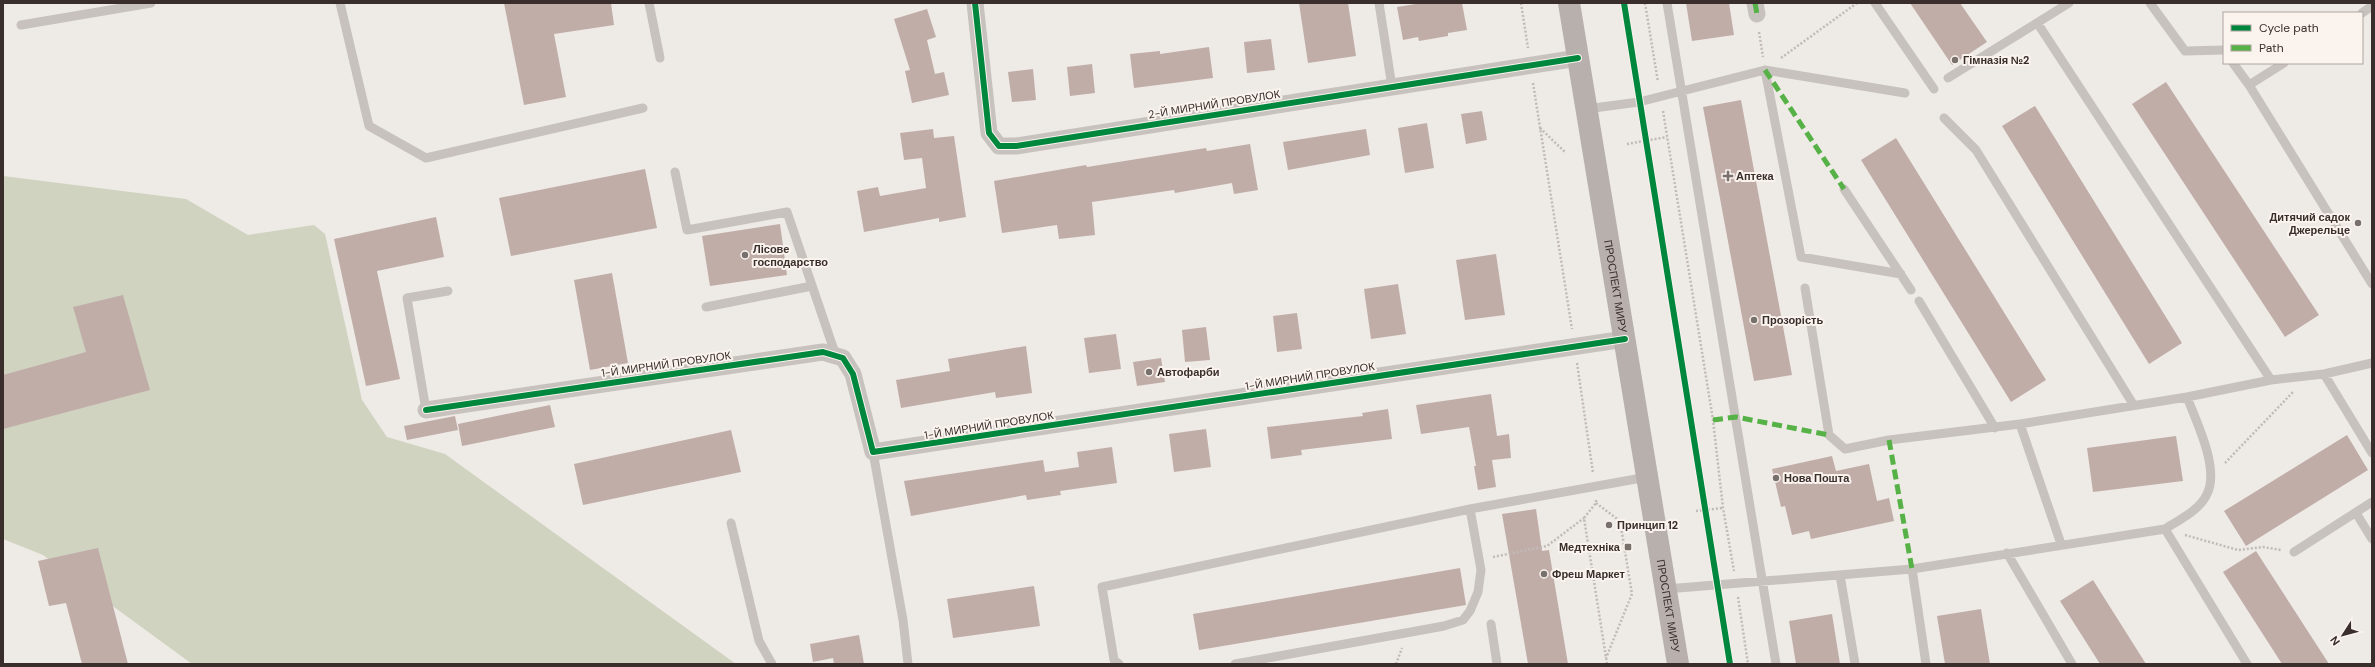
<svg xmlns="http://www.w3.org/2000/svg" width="2375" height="667" font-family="'DM Sans',sans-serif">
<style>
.green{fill:#d1d3c1}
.building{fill:#c1ada8}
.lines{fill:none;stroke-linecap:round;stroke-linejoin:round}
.path{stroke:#c1bab6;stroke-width:2.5;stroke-dasharray:2 2;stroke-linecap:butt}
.lane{stroke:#c8c2be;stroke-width:9}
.street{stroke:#c8c2be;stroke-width:17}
.primary{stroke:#b7b0ad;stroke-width:22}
.quiet{stroke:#56b246;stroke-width:5;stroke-dasharray:10 5;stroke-linecap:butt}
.cycleway-casing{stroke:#faf3ee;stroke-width:8}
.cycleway{stroke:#00873e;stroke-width:6}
.poi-dot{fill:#78706d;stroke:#faf3ee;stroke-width:1.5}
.labels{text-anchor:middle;stroke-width:4;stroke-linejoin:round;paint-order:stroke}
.poi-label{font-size:11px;font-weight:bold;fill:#392e2c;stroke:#faf3ee;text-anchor:start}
.street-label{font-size:11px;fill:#392e2c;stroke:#faf3ee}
</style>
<rect width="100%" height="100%" fill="#eeeae6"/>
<path class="green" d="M3,176L186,199L248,235L314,225L325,234L362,400L387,437L445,454L736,664H192L43,555L3,539Z"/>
<path class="building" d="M504,3H611L614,25L554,34L566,97L524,105Z
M1299,3H1348L1356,56L1308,63Z
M1422,3H1462L1467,30L1448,33V36L1419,41L1418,37L1403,40L1397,7Z
M1686,3H1729L1734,35L1692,41Z
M1910,3H1960L1987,42L1952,65Z
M927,9L936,37L927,40L935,74L944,72L949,95L912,103L905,71L910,70L894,19Z
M1271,39L1275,70L1247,73L1244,42Z
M1209,47L1213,78L1134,88L1130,54L1160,51V54Z
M1092,64L1095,93L1070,96L1067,67Z
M1033,69L1036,100L1012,102L1008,72Z
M2166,82L2319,315L2285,337L2132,104Z
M1741,100L1792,375L1754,381L1703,107Z
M2035,106L2182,343L2149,364L2002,126Z
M1482,111L1487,140L1466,144L1461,114Z
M1427,123L1434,168L1405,173L1398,128Z
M933,129L934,138L954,136L966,217L939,222V218L864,232L857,191L878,187L880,196L926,188L922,158L904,160L900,133Z
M1366,129L1370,155L1288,170L1283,142Z
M1896,138L2046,380L2011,402L1861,160Z
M1250,144L1258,190L1234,194L1232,183L1175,193L1174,190L1092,202L1095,235L1059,239L1057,225L1002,233L994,181L1086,165L1087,167L1206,148L1207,151Z
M645,169L657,228L511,256L499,198Z
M436,217L444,257L377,271L400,379L366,386L334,239Z
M780,224L787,275L710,286L702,236Z
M1496,254L1505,315L1465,320L1456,260Z
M612,273L628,363L590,370L574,280Z
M1398,284L1406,334L1371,339L1364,289Z
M123,295L150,390L3,429V375L86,352L73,307Z
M1297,313L1302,349L1277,352L1273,316Z
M1206,327L1210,360L1185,362L1182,330Z
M1116,334L1121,369L1089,373L1084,338Z
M1026,346L1032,393L996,398L995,392L901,408L896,380L950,371L948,359Z
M1161,358L1165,382L1137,386L1133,362Z
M1491,394L1497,436L1509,434L1511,458L1492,460L1496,487L1478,490L1474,466H1476L1469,427L1421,434L1416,405Z
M550,405L555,427L462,446L458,424Z
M1388,409L1392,439L1301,450L1302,455L1271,459L1267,427L1363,416L1362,413Z
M455,416L458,430L407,440L404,426Z
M1206,429L1211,467L1174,472L1169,434Z
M731,430L741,472L583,505L574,464Z
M2347,435L2368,470L2246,546L2224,511Z
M2176,436L2183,481L2093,492L2087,448Z
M1112,447L1117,483L1060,491L1061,495L1027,500L1026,495L911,516L904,481L1043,460L1045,472L1079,467L1077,452Z
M1832,456L1836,471L1869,464L1877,501L1889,498L1894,521L1811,539L1809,531L1792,535L1785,506L1781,507L1772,469Z
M1536,509L1542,551L1549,550L1568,664H1528L1502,514Z
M98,548L128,664H82L66,603L49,606L38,561Z
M2256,551L2329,664H2282L2223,572Z
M1460,568L1466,605L1199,650L1193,614Z
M2093,580L2146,664H2100L2060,601Z
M1034,586L1040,626L953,638L947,599Z
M1981,609L1990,664H1945L1937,616Z
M1832,614L1840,664H1796L1789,621Z
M859,635L864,664H834L833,658L813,662L810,644Z"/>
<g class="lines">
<path class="path" d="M1521,3L1528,48
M1645,3L1658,82
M1759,32L1763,57
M1781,58L1857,3
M1533,83L1572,329
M1663,111L1713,420L1723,508L1734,571
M1540,128L1566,153
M1627,144L1667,137
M1577,363L1593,473
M2225,463L2293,392
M1596,500V503L1584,518L1607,664
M1596,503L1620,521L1632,594L1606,658
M1696,511L1723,508
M2185,535L2238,550L2263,547L2281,550
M1493,557L1547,546L1584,518
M1738,597L1748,664
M1396,664L1402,648"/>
<path class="lane" d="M340,3L369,126L426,158L643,108
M649,3L660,58
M1379,3L1392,87
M1667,3L1776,664
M1875,3L1934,89
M2150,3L2185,51L2224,50
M2362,13L2372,6
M2038,24L2271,380
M21,25L151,3
M2233,63L2249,85
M2284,63L2249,85L2372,284
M1765,70L1801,257L1901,274
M1948,78L2069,3
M1586,109L1639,102L1765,70L1905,93
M1944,118L1976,150L2133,404
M675,172L687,230L787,212L836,356
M1844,189L1911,290
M1805,288L1829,435L1845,449L1889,440L2020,424
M1919,301L1995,428
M706,307L812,286
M2324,374L2372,453
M426,410L407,298L448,291
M873,452L903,620L908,664
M2356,513L2372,539
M731,523L759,641L772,664
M2165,529L2247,664
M2061,544L2020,424L2187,397L2271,380L2324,374L2372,363
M2294,552L2372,502
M2007,553L2072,664
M1912,569L1926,664
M1840,575L1855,664
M1666,589L1912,569L2165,529C2179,520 2200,510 2207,494C2220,469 2196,421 2187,397
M1491,624L1497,664
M1119,664L1114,660L1102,587L1470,509L1647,477
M1235,664L1444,626L1463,620L1470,611L1478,592L1481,570L1470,509"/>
<path class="street" d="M975,3L989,133L999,146H1016L1578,58
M1755,3L1757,14
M426,410L823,352L843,358L853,374L873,452L1625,339"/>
<path class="primary" id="s1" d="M1569,3L1678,664"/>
<path class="quiet" d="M1755,3L1757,14
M1765,70L1844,189
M1713,420L1736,417L1829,435
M1889,440L1912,569"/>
<defs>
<path id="cycleway" d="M975,3L989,133L999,146H1016L1578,58
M1624,3L1730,664
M426,410L823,352L843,358L853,374L873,452L1625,339"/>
</defs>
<use href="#cycleway" class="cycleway-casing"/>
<use href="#cycleway" class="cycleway"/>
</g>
<g class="poi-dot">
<circle cx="1955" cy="60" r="4"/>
<path d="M1726 170h4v4h4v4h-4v4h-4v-4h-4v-4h4z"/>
<circle cx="2358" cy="223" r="4"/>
<circle cx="745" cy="255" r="4"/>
<circle cx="1754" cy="320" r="4"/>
<circle cx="1149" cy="372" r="4"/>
<circle cx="1776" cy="478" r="4"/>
<circle cx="1609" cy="525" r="4"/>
<rect x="1624" y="543" width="8" height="8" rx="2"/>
<circle cx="1544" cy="574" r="4"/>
</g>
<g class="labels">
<g class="poi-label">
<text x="1963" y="64">Гімназія №2</text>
<text x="1736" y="180">Аптека</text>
<text x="2350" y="221" text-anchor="end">Дитячий садок<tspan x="2350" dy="13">Джерельце</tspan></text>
<text x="753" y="253">Лісове<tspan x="753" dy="13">господарство</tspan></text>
<text x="1762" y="324">Прозорість</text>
<text x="1157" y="376">Автофарби</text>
<text x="1784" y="482">Нова Пошта</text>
<text x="1617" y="529">Принцип 12</text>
<text x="1620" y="551" text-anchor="end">Медтехніка</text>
<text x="1552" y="578">Фреш Маркет</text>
</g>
<g class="street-label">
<text transform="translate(1214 104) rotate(-9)" y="4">2-Й МИРНИЙ ПРОВУЛОК</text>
<text dy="4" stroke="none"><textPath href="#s1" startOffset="287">ПРОСПЕКТ МИРУ</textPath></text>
<text transform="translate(666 364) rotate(-8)" y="4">1-Й МИРНИЙ ПРОВУЛОК</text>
<text transform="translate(1310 376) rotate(-9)" y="4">1-Й МИРНИЙ ПРОВУЛОК</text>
<text transform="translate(989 425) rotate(-9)" y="4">1-Й МИРНИЙ ПРОВУЛОК</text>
<text dy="4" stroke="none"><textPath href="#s1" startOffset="611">ПРОСПЕКТ МИРУ</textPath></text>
</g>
</g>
<rect width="2375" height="667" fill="none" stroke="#392e2c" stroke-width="8"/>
<rect x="2223" y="12" width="140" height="52" fill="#faf3ee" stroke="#ada4a0"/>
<rect x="2231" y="25" width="20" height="6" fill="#00873e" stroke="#ada4a0"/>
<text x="2259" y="32" font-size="12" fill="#392e2c">Cycle path</text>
<rect x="2231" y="45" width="20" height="6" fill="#56b246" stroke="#ada4a0"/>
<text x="2259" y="52" font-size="12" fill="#392e2c">Path</text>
<g transform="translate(2343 635) rotate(234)" stroke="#faf3ee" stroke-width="3" paint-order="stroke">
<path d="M0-3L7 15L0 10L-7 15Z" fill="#392e2c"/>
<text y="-6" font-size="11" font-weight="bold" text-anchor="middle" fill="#392e2c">N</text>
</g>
</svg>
